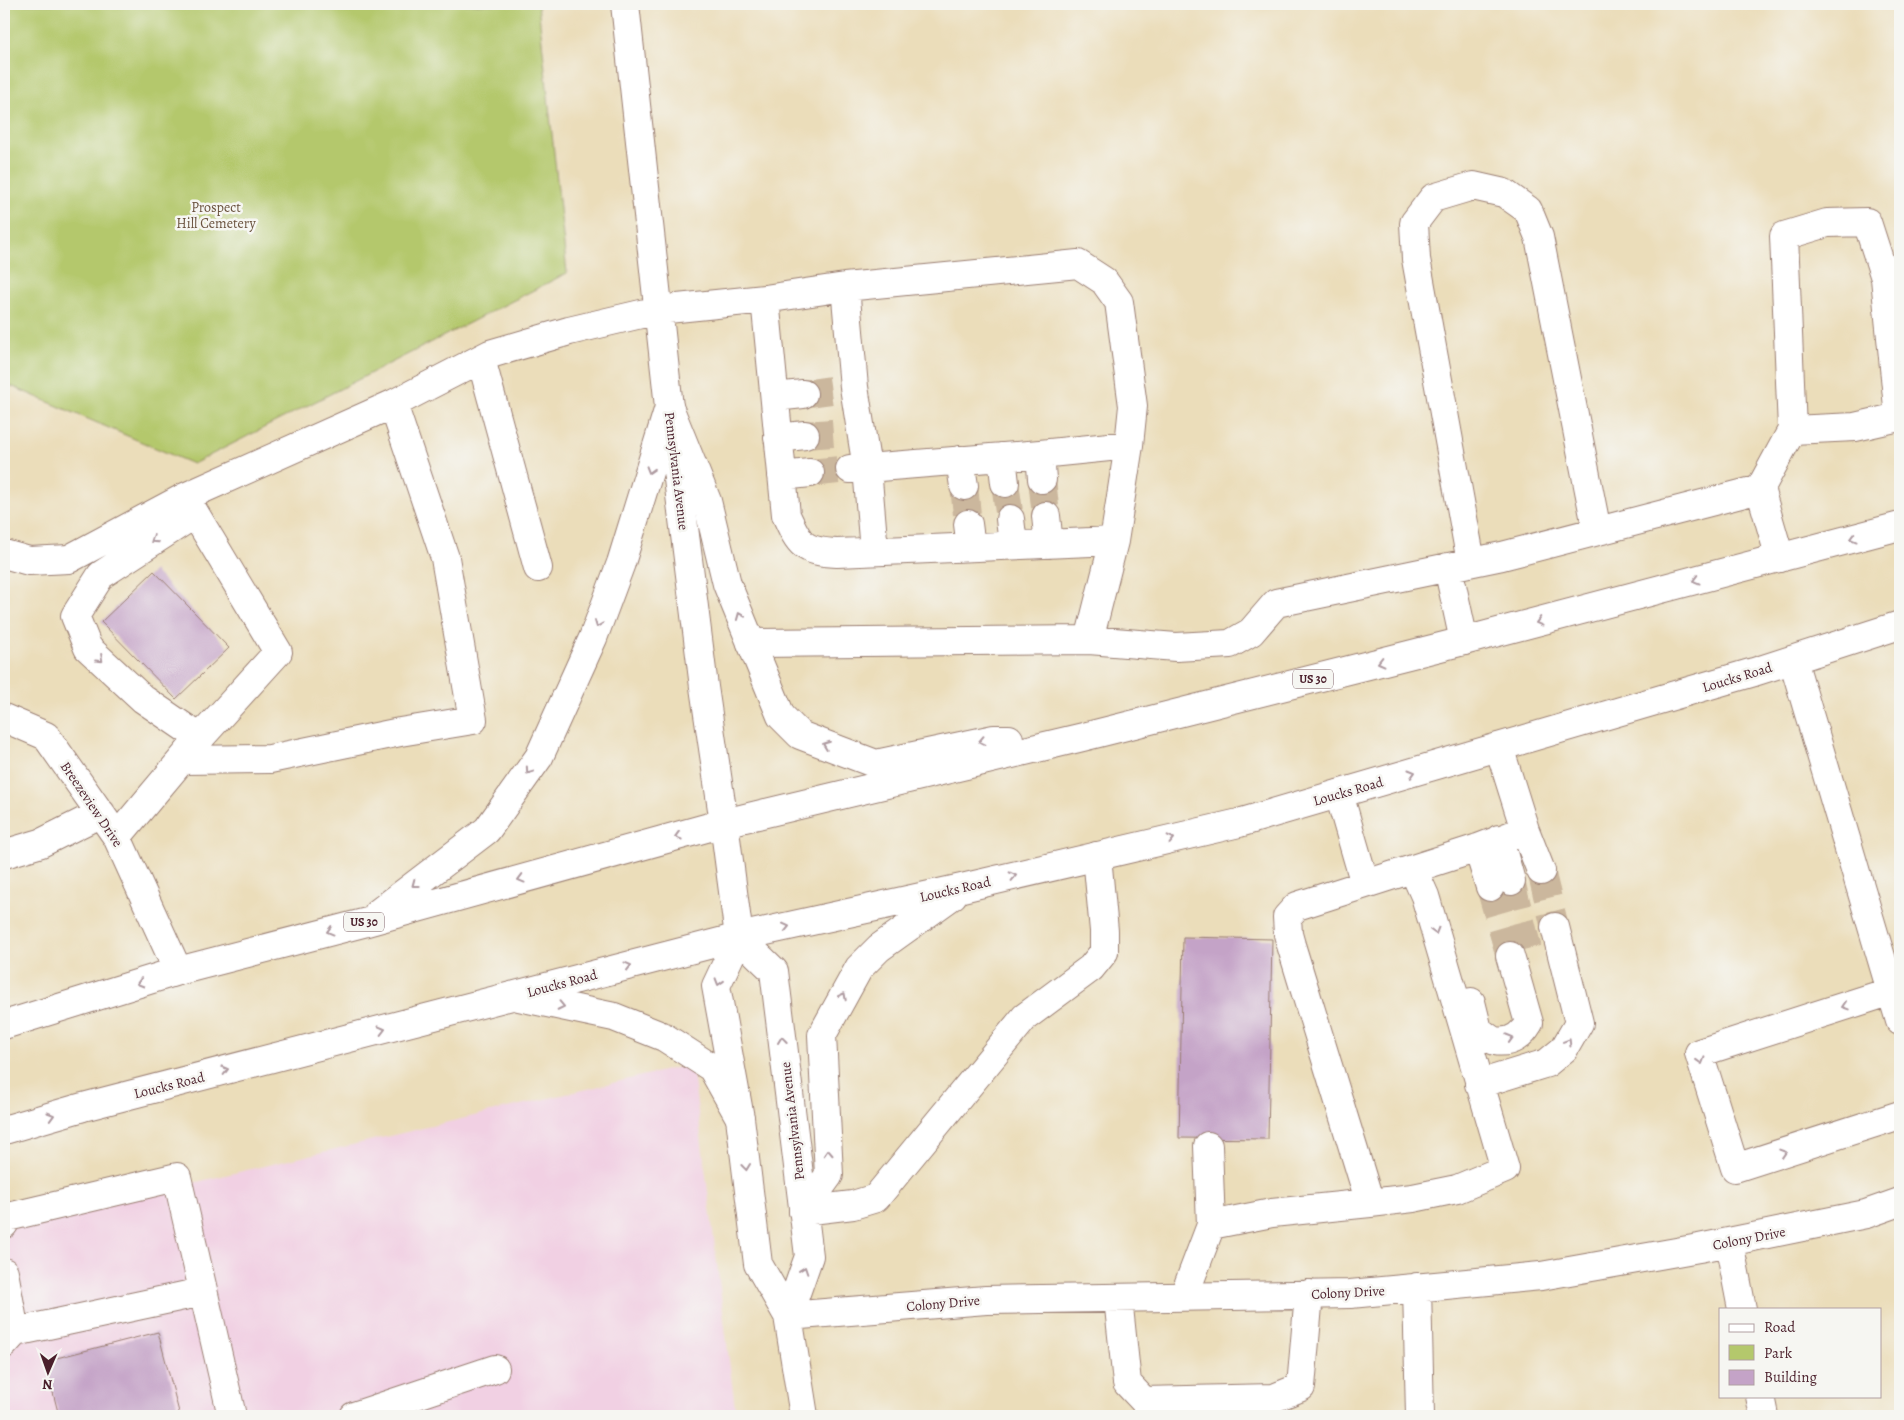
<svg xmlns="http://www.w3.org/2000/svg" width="1904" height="1420" font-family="Alegreya,serif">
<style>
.built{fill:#f1d0e3}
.green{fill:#b4c86c;stroke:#7f744c}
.building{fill:#c4a3c7}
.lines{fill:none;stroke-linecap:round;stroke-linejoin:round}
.minor-tunnel{stroke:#cbb79d;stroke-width:28;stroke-dasharray:28 14;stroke-linecap:butt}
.minor-casing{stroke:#9a7e72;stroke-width:30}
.highway-casing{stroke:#9a7e72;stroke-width:30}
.minor{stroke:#fff;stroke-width:28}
.highway{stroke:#fff;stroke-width:28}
.oneway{stroke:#ae9aa0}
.labels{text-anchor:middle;stroke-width:5;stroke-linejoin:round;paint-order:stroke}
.shield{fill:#f6f6f2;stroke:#7e6067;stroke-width:1}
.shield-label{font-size:12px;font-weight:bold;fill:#4a1f2b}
.park-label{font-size:14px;fill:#6a523e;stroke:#f6f6f2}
.street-label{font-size:14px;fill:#4a1f2b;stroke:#f6f6f2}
</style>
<rect width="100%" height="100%" fill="#f6f6f2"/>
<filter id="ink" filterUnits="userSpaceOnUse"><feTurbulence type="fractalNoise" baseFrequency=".02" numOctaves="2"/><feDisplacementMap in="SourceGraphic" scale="10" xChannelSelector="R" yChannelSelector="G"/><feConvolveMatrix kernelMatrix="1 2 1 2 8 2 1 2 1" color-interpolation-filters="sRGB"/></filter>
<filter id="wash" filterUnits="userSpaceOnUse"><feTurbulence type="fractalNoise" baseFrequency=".0096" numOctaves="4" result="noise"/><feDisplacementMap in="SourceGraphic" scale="20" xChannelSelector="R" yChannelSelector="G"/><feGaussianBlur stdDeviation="1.12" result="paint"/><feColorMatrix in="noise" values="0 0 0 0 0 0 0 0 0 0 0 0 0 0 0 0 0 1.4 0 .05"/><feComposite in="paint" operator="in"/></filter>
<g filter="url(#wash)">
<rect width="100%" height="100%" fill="#ebddba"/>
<path class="built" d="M692,1064L736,1416H4V1228Z"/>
<path class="green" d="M4,4H538L567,273L193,464L4,383Z"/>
<g id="blocks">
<path class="building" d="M154,571L229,648L176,699L101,622Z
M1183,937L1272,939L1268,1139L1179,1138Z
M158,1332L180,1416H59L45,1361Z"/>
</g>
</g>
<g filter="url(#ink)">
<use href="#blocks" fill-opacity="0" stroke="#9a7e72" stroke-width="1"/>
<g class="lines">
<path class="minor-tunnel" d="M803,394L854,387
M805,435L846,432
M810,473L848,469
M1042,479L1046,516
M1005,483L1010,519
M964,486L968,524
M1541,871L1555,927
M1511,881L1528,950
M1490,887L1510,956"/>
<defs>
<path id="minor" d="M625,4L669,407L704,687L724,823L739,937L716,986L740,1118L758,1264L788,1316L804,1416
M845,287L854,387L867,468L1040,454L1129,445
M765,299L786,515C800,546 803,551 837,553L1114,541
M481,359L538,568
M775,397L803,394
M778,438L805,435
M1040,454L1042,479
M1002,457L1005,483
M960,460L964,486
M850,469L867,468L874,551
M782,476L810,473
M1760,489L1792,430L1784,236L1827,223L1867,222L1885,278L1899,417L1855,427L1792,430
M195,514L101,575L75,616L88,648L143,699L200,738
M1046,516L1049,544
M1010,519L1013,545
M968,524L971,547
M4,554L29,561L69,559L185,497
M1471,562L1416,259L1414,223L1433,198L1473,186L1504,193L1528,210L1539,237L1597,531
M1448,567L1464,641
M751,643L1089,640L1176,647L1230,644L1251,632L1276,603L1502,556L1760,489L1780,558
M1793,660L1900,1021
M4,718L46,736L117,837L178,971
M182,760L270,759L400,732L473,720L445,558L393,404
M1339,794L1365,884
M1525,830L1541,871
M117,837L200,738L278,652L185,497L393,404L490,354L569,331L658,310L765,299L845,287L1078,264L1104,281L1119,302L1133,406L1129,445L1114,541L1089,640
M1499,839L1511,881
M1478,848L1490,887
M4,854L41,843L101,813
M1413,869L1425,896L1505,1169L1457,1189L1413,1198L1370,1203L1291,945L1288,934L1287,917L1297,906L1478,848L1525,830L1499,747
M739,937L774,971L809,1256L788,1316
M1892,991L1699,1053L1735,1168L1900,1115
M1471,1002L1478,1030C1483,1033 1490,1040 1495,1041C1511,1044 1522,1035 1529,1023L1510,956
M1479,1084L1547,1063L1564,1049L1579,1023L1555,927
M1208,1146L1211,1225
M803,1211L853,1205L876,1198L1025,1017L1091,968L1104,952V931L1097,856
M4,1224L8,1217L177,1177L232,1416
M1729,1242L1742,1309
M4,1272L15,1332
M1417,1287L1420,1416
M1184,1296L1211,1225L1272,1213L1370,1203
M1118,1298L1127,1383L1144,1401L1274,1398L1301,1387L1309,1294
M788,1316L986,1300L1350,1294L1541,1276L1699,1248L1866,1214L1900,1202
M4,1344L15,1332L202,1292
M1760,1396L1764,1416
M354,1416L495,1369"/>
<path id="highway" d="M669,407L707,501L727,584L781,716L800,735L876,764L994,739H1009
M378,913L487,830L539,757L593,638L621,563L669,407
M519,997L614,1017L664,1037L712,1068L740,1118
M4,1025L178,971L367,922L724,823L1083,737L1464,641L1900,526
M4,1130L83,1107L739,937L962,888L1239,823L1754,672L1900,625
M803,1211L829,1175L822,1035L859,968L879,948L953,895"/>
</defs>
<use href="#minor" class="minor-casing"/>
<use href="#highway" class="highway-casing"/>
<use href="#minor" class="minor"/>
<use href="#highway" class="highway"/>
</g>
<defs><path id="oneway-chevron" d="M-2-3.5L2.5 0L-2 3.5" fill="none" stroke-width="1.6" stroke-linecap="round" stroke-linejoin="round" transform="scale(1.25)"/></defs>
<g class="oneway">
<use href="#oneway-chevron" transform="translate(650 470) rotate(107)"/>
<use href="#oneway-chevron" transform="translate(1853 538) rotate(165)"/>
<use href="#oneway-chevron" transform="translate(154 540) rotate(147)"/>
<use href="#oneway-chevron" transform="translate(1696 580) rotate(165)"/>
<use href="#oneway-chevron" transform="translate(740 616) rotate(-112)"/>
<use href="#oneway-chevron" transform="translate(1539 622) rotate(165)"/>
<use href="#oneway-chevron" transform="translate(598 624) rotate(111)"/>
<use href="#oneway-chevron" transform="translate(100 659) rotate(43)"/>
<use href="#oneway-chevron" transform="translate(1381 662) rotate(166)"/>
<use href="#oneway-chevron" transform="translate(982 741) rotate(168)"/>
<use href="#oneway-chevron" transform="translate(826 745) rotate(-159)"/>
<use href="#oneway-chevron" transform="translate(529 771) rotate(125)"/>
<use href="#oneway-chevron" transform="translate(1412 773) rotate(-16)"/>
<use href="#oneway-chevron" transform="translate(678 836) rotate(164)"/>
<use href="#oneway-chevron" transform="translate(1171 839) rotate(-13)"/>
<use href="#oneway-chevron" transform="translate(1013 876) rotate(-13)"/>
<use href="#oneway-chevron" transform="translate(521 879) rotate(165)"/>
<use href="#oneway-chevron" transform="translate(415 884) rotate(143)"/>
<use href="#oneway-chevron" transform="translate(786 927) rotate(-13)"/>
<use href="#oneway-chevron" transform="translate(330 931) rotate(165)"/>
<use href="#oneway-chevron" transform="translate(1435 931) rotate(74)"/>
<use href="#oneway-chevron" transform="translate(628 966) rotate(-15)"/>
<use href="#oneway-chevron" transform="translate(719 982) rotate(107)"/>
<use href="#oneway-chevron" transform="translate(140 983) rotate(163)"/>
<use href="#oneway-chevron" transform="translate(843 996) rotate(-62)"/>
<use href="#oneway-chevron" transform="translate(561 1006) rotate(12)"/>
<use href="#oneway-chevron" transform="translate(1845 1006) rotate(162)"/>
<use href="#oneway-chevron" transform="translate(382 1030) rotate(-14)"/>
<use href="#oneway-chevron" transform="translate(1510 1038) rotate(-17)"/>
<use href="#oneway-chevron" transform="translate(782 1040) rotate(-97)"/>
<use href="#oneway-chevron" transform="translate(1568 1042) rotate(-59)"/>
<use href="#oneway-chevron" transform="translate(1701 1061) rotate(73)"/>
<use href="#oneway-chevron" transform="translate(225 1070) rotate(-14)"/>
<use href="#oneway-chevron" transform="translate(51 1116) rotate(-16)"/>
<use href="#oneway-chevron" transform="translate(828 1153) rotate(-93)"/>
<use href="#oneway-chevron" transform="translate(1783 1153) rotate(-18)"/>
<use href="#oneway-chevron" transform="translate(746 1167) rotate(83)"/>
<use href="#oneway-chevron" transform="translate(804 1270) rotate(-71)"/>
</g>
</g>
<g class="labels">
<g class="shield">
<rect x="1293" y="669.5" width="40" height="19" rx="4"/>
<rect x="344" y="912.5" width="40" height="19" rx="4"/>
</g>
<g class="shield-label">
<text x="1313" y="683">US 30</text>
<text x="364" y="926">US 30</text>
</g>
<g class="park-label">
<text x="216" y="212">Prospect<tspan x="216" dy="16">Hill Cemetery</tspan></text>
</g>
<g class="street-label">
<text transform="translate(677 471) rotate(83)" y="5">Pennsylvania Avenue</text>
<text transform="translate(1737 677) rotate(-17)" y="5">Loucks Road</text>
<text transform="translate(1348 791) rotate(-16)" y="5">Loucks Road</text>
<text transform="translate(92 804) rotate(56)" y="5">Breezeview Drive</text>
<text transform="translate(955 889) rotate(-13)" y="5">Loucks Road</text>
<text transform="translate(562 983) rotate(-15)" y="5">Loucks Road</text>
<text transform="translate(169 1085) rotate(-14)" y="5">Loucks Road</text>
<text transform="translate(792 1121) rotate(-97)" y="5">Pennsylvania Avenue</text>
<text transform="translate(1749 1238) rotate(-11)" y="5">Colony Drive</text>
<text transform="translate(1348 1292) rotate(-3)" y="5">Colony Drive</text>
<text transform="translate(943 1303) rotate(-5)" y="5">Colony Drive</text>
</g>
</g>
<rect width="1904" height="1420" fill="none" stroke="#f6f6f2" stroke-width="20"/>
<rect x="1719" y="1308" width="162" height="90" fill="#f6f6f2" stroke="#b1a0a2"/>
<rect x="1729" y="1324" width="25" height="8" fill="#ffffff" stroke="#b1a0a2"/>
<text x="1764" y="1332" font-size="15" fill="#4a1f2b">Road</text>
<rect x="1729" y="1345" width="25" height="15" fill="#b4c86c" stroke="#b1a0a2"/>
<text x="1764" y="1358" font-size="15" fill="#4a1f2b">Park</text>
<rect x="1729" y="1370" width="25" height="15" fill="#c4a3c7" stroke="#b1a0a2"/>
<text x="1764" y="1382" font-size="15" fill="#4a1f2b">Building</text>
<g transform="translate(48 1372) rotate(182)" stroke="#f6f6f2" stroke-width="4" paint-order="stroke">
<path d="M0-4L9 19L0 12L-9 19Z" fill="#4a1f2b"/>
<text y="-8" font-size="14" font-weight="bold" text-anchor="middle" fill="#4a1f2b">N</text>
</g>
</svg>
